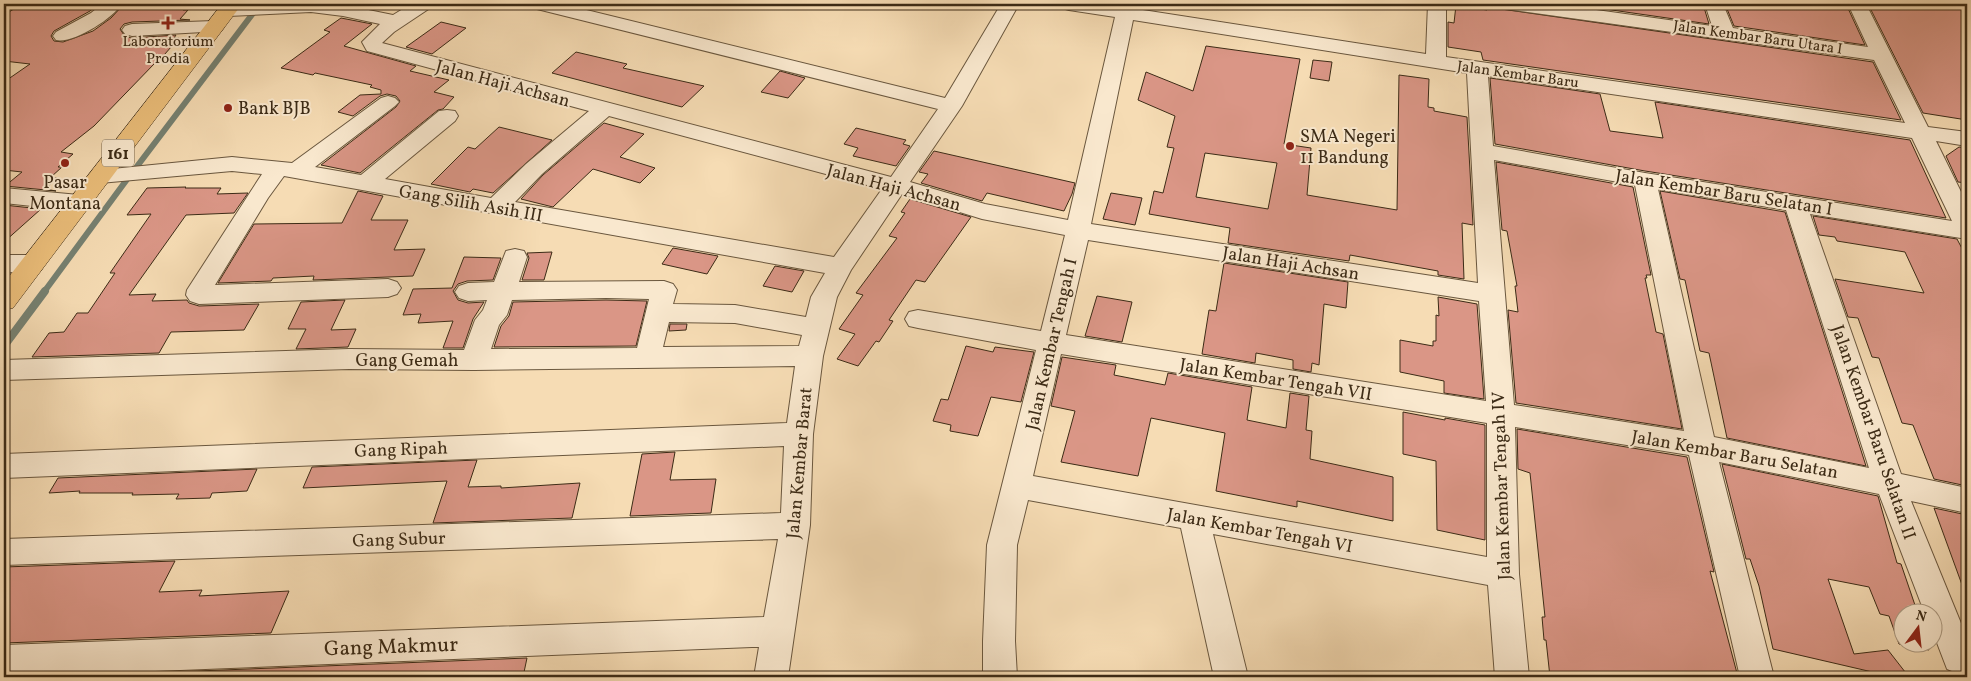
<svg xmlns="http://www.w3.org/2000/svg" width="1971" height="681" font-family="Vollkorn,serif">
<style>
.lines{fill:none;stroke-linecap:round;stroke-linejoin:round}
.stream-far1{stroke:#768172;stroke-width:6}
.stream{stroke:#768172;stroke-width:8}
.building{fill:#da9686;stroke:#3c2b16;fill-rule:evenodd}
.minor-casing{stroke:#6a573e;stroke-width:2}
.major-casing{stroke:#3c2b16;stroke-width:1}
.minor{fill:#f9e8ce;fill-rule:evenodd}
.major{fill:#ebbe7a;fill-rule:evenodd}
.poi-dot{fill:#8f2418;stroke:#f9e8ce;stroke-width:2}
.labels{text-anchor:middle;stroke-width:4;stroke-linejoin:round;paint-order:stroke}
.far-street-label{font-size:15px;fill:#3c2b16;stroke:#f9e8ce}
.far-poi-label{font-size:15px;fill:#3c2b16;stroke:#f9e8ce}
.shield{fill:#f9e8ce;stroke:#75644d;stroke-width:1}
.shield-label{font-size:16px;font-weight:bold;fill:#3c2b16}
.street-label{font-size:18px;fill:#3c2b16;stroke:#f9e8ce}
.poi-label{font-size:18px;fill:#3c2b16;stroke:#f9e8ce;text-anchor:start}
.near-street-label{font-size:21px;fill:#3c2b16;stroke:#f9e8ce}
</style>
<rect width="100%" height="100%" fill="#f6dcb4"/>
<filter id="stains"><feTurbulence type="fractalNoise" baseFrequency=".004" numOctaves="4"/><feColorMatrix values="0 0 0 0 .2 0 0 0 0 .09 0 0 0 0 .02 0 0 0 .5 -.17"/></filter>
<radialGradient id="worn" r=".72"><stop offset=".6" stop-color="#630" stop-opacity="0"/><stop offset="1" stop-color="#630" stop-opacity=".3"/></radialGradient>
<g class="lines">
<path class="stream-far1" d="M135,169L254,12
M44,292L128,178"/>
<path class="stream" d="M4,346L45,291"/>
</g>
<path class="building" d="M22,4H99L90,11L54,31L51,36L54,41L63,42L93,31L111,18L124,4H189L183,10H188L180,19L190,20L132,22L124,24L120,29L124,35L131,38L176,35L174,38H179L157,63H155L94,126L61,152L73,154L58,167H62L51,177L57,178L45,189L56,191L5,186L22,172L4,170V82L30,64L4,61V15Z
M1584,4H1703L1709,24L1584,6Z
M1725,4H1846L1865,45L1734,26Z
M1868,4H1967V120L1923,113Z
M1456,5L1487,10V7L1873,62L1901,120L1483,60L1481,52L1448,47V22L1454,23Z
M341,18L372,24L344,46L416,66L410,71L449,80L434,92L454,97L443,109L438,110L360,173L321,165L396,107L400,101L396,96L387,94L380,96L353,116L338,112L360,95L381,94V90L370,87L372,85L315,73L313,75L281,68L330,32L324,30Z
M441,22L466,28L432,54L406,47Z
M1206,46L1300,59L1284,144L1311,148L1307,195L1397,210L1399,75L1429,79L1428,107L1434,108V111L1467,117L1473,225L1462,223L1464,279L1438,275V271L1350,255L1349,261L1228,243L1230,228L1149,214L1154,191L1163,193L1174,148L1167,147L1175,116L1138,100L1146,72L1193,91ZM1205,153L1277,163L1268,209L1196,197Z
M576,52L627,64L623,68L704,86L682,107L552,73Z
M1313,60L1332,62L1329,81L1310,78Z
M780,71L805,78L788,98L761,92Z
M1490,78L1600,94L1610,131L1663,138L1655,102L1910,140L1946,218L1645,171L1495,144Z
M604,123L644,134L620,157L655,168L640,183L593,169L553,207L521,199L543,175Z
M499,127L552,140L493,193L473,189L470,192L431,184L468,147L475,149Z
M856,128L906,140L903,144L910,146L896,166L853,156L858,148L844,144Z
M1959,147L1967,148V183L1958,182L1946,156Z
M934,151L1075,183L1072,194L1064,211L987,193L982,201L921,183L928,174L919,172Z
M1496,162L1633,187L1651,275H1646L1647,278H1645L1656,332L1663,334L1682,429L1516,403L1508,310L1518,312L1515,286H1517L1507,231L1502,230Z
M186,187L185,188H221L217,194L248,193L234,213L186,215L129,295L156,294L152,301L187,300L189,303L199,306L259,304L244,330L171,332L159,353L32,357L49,333L64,332L77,313H88L115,273H110L151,214L127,215L147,188Z
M358,191L383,196L371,220H408L394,250L425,249L413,276L313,280L314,276L273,278L271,281L218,283L254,224L342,223Z
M1660,191L1785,212L1866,466L1727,438L1709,353L1700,351L1685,280L1680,279Z
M1111,193L1142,198L1135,225L1103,219Z
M910,199L971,217L925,282L916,280L889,320L893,321L879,342L876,341L858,366L837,359L855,334L839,329L863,295L856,293L897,238L889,236L905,213L901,212Z
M4,205L41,209L4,242Z
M1813,216L1957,239L1967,258V486L1934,479L1913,425L1902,423L1879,358L1872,357L1858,318L1848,317L1835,279L1924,293L1905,252L1837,241L1835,237L1819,235Z
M673,248L718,256L707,274L662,264Z
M552,252L544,280H522L529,258L527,253Z
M464,257L501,258L493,280L467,281L458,284L453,291L458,300L468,303L484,302L473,319L463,348H443L453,321L418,323L421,314L403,315L413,289L452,288Z
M1224,263L1348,282L1346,308L1324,304L1319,365L1312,363L1311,372L1293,369V360L1256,353L1255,363L1202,354L1209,310L1216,311Z
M775,266L804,271L792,292L763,286Z
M1097,296L1132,302L1122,342L1085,336Z
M1438,297L1477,304L1484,399L1444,393V381L1400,372V340L1433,346V341H1436V315L1439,316Z
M345,300L331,330L356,329L348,347L296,349L306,329H288L301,302Z
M606,300L647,301L636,346L494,347L501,326L509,316L513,302Z
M670,324H687L686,330L669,331Z
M966,346L993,352L995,347L1034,352L1021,402L991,397L978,436L950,431L951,425L933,421L941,399L948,400Z
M1062,357L1116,365L1114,375L1165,385L1168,373L1252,387L1247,420L1286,428L1290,393L1309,396L1306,430L1312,431L1310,459L1393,477V521L1297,501V507L1216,491L1225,433L1151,418L1138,476L1061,462L1075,411L1051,406Z
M1403,412L1445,420V418L1485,425V540L1437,530L1436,461L1403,454Z
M1517,429L1687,457L1714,572L1710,571L1738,677H1550L1546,640H1544L1542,617H1545L1530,473L1518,469Z
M675,452L670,480L716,479L711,513L630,516L642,454Z
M477,460L468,487L501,486V488L580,483L572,518L433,523L447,481L303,488L312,467Z
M1722,464L1878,496L1897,563L1901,564L1918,614H1904V644H1926L1929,650L1899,644L1889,616L1880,614L1869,587L1828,579L1854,654L1888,650L1909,677H1894L1773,649L1759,586L1750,559H1746Z
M257,469L247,491L212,493L210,498L176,499L179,494L132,495L133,493H79L80,491L49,493L58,478Z
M1934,508L1967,515V593H1965Z
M175,561L159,592L202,590L199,596L289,591L271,633L4,643V567Z
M527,658L523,677H45Z"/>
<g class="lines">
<defs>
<path id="minor" d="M102,4H122C112,19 73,44 56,40L53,36L56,32L91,13Z
M228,4H339L393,15L411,4H432L430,8L394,32L382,43L891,177L938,109L533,8L531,4H562L945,98L1001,4H1019L962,106L910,182L985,204L1068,220L1115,17L1069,10L1062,8L1060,4H1104L1426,54L1428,4H1446V57L1905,123L1874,60L1513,10L1506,8L1504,4H1553L1712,26L1705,4H1723L1733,28L1868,47L1848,4H1866L1928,127L1967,132V146L1936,141L1967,204V239L1810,214L1901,474L1967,488V513L1911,501L1967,638V670L1959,674L1947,669L1934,635V614H1925L1879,494L1719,462L1774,677H1740L1689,455L1515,427L1519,574L1529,677H1495L1488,585L1213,534L1248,677H1214L1181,528L1028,500L1017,545L1015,641L1017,677H983V641L987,545L1036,350L918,328L909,326L905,319L909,312L918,310L1041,331L1065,235L982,219L902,194L851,270L837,297L823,356L813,434L810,525L788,677H754L759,647H752L4,677V645L764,617L778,539L4,565V539L781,513L784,446L4,478V454L787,423L795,366L474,370L349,369L4,380V360L349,349L464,350L475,320L483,310L487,300L468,301L459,298L455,292L459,286L468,283L494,282L506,251L515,249L524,251L527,257L519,282L664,281L673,284L677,290L673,304L735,305L806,317L811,297L825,273L284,176L268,198L215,285L388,279L397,282L401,288L397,294L388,297L199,304L190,301L186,295L187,290L262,174L232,171L100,183L92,181L89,176L92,171L232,157L292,163L381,98L388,96L395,98L399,102L395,106L315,167L361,175L439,111L447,110L455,111L458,116L455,121L385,179L491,198L526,164L589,111L367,51L362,42L380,24L343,16L311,12L228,16L221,14L218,10L221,6ZM1133,20L1467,73L1478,283L1091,224ZM1488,76L1912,138L1952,221L1645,173L1493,146ZM609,116L882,189L834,257L515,202L542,174ZM1494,160L1635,185L1684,431L1514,405ZM1658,189L1786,210L1869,468L1714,437ZM1088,240L1479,301L1486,401L1066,335ZM606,298L649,299L637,348L491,349L499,325L507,315L512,300ZM669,322L735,323L802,335L799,346L663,347ZM1061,354L1487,423V557L1033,476Z
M214,21L221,23L224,27L221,31L132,36L125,34L122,30L125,26L132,24Z
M4,188L79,195L87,198L91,203L87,208L79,211L4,203Z
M4,255H32L41,258L44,264L41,270L32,273L4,272Z"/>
<path id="major" d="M222,4H242L13,308L4,310V283Z"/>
</defs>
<use href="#minor" class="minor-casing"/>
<use href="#major" class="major-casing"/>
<use href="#minor" class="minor"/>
<use href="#major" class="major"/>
</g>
<g class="poi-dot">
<path d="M165.5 15.5h5v5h5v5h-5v5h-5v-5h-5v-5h5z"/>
<circle cx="228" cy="108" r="5"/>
<circle cx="1290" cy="146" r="5"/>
<circle cx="65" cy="163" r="5"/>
</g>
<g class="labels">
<g class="far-street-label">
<text transform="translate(1758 37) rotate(8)" y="5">Jalan Kembar Baru Utara I</text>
<text transform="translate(1518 74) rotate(8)" y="5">Jalan Kembar Baru</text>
</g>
<g class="far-poi-label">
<text x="168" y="46">Laboratorium<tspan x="168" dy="17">Prodia</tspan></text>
</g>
<rect class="shield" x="102" y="139.5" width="32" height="27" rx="4"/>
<g class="shield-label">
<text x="118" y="159">161</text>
</g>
<g class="street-label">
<text transform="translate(503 83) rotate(15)" y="6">Jalan Haji Achsan</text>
<text transform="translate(894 187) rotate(15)" y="6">Jalan Haji Achsan</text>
<text transform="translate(1724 192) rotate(9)" y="6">Jalan Kembar Baru Selatan I</text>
<text transform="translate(471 203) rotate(10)" y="6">Gang Silih Asih III</text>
<text transform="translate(1291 263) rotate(9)" y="6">Jalan Haji Achsan</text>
<text transform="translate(1051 344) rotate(-77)" y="6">Jalan Kembar Tengah I</text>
<text x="407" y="366">Gang Gemah</text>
<text transform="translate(1276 379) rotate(9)" y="6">Jalan Kembar Tengah VII</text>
<text transform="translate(1874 432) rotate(71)" y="6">Jalan Kembar Baru Selatan II</text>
<text transform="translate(401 449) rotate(-2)" y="6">Gang Ripah</text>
<text transform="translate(1735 454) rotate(10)" y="6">Jalan Kembar Baru Selatan</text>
<text transform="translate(799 463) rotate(-85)" y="6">Jalan Kembar Barat</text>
<text transform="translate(1501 486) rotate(-92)" y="6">Jalan Kembar Tengah IV</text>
<text transform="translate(1260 530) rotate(10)" y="6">Jalan Kembar Tengah VI</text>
<text transform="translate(399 539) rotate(-2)" y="6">Gang Subur</text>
</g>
<g class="poi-label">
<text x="238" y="114">Bank BJB</text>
<text x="1300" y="142">SMA Negeri<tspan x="1300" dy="21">11 Bandung</tspan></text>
<text x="65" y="188" text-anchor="middle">Pasar<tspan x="65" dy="21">Montana</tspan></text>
</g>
<g class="near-street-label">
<text transform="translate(391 646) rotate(-2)" y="7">Gang Makmur</text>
</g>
</g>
<rect width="1971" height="681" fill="none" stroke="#f6dcb4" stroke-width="20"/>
<rect x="5" y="5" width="1961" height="671" fill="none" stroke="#3c2b16" stroke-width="2.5"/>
<rect x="10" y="10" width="1951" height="661" fill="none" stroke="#3c2b16"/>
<g transform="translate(1918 628) rotate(15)"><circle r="24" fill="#f9e8ce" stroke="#ad9c84"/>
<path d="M0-4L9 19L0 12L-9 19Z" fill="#8f2418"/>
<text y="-8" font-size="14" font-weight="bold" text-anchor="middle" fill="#3c2b16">N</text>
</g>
<rect width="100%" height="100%" filter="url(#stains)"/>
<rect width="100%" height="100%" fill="url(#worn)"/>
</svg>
